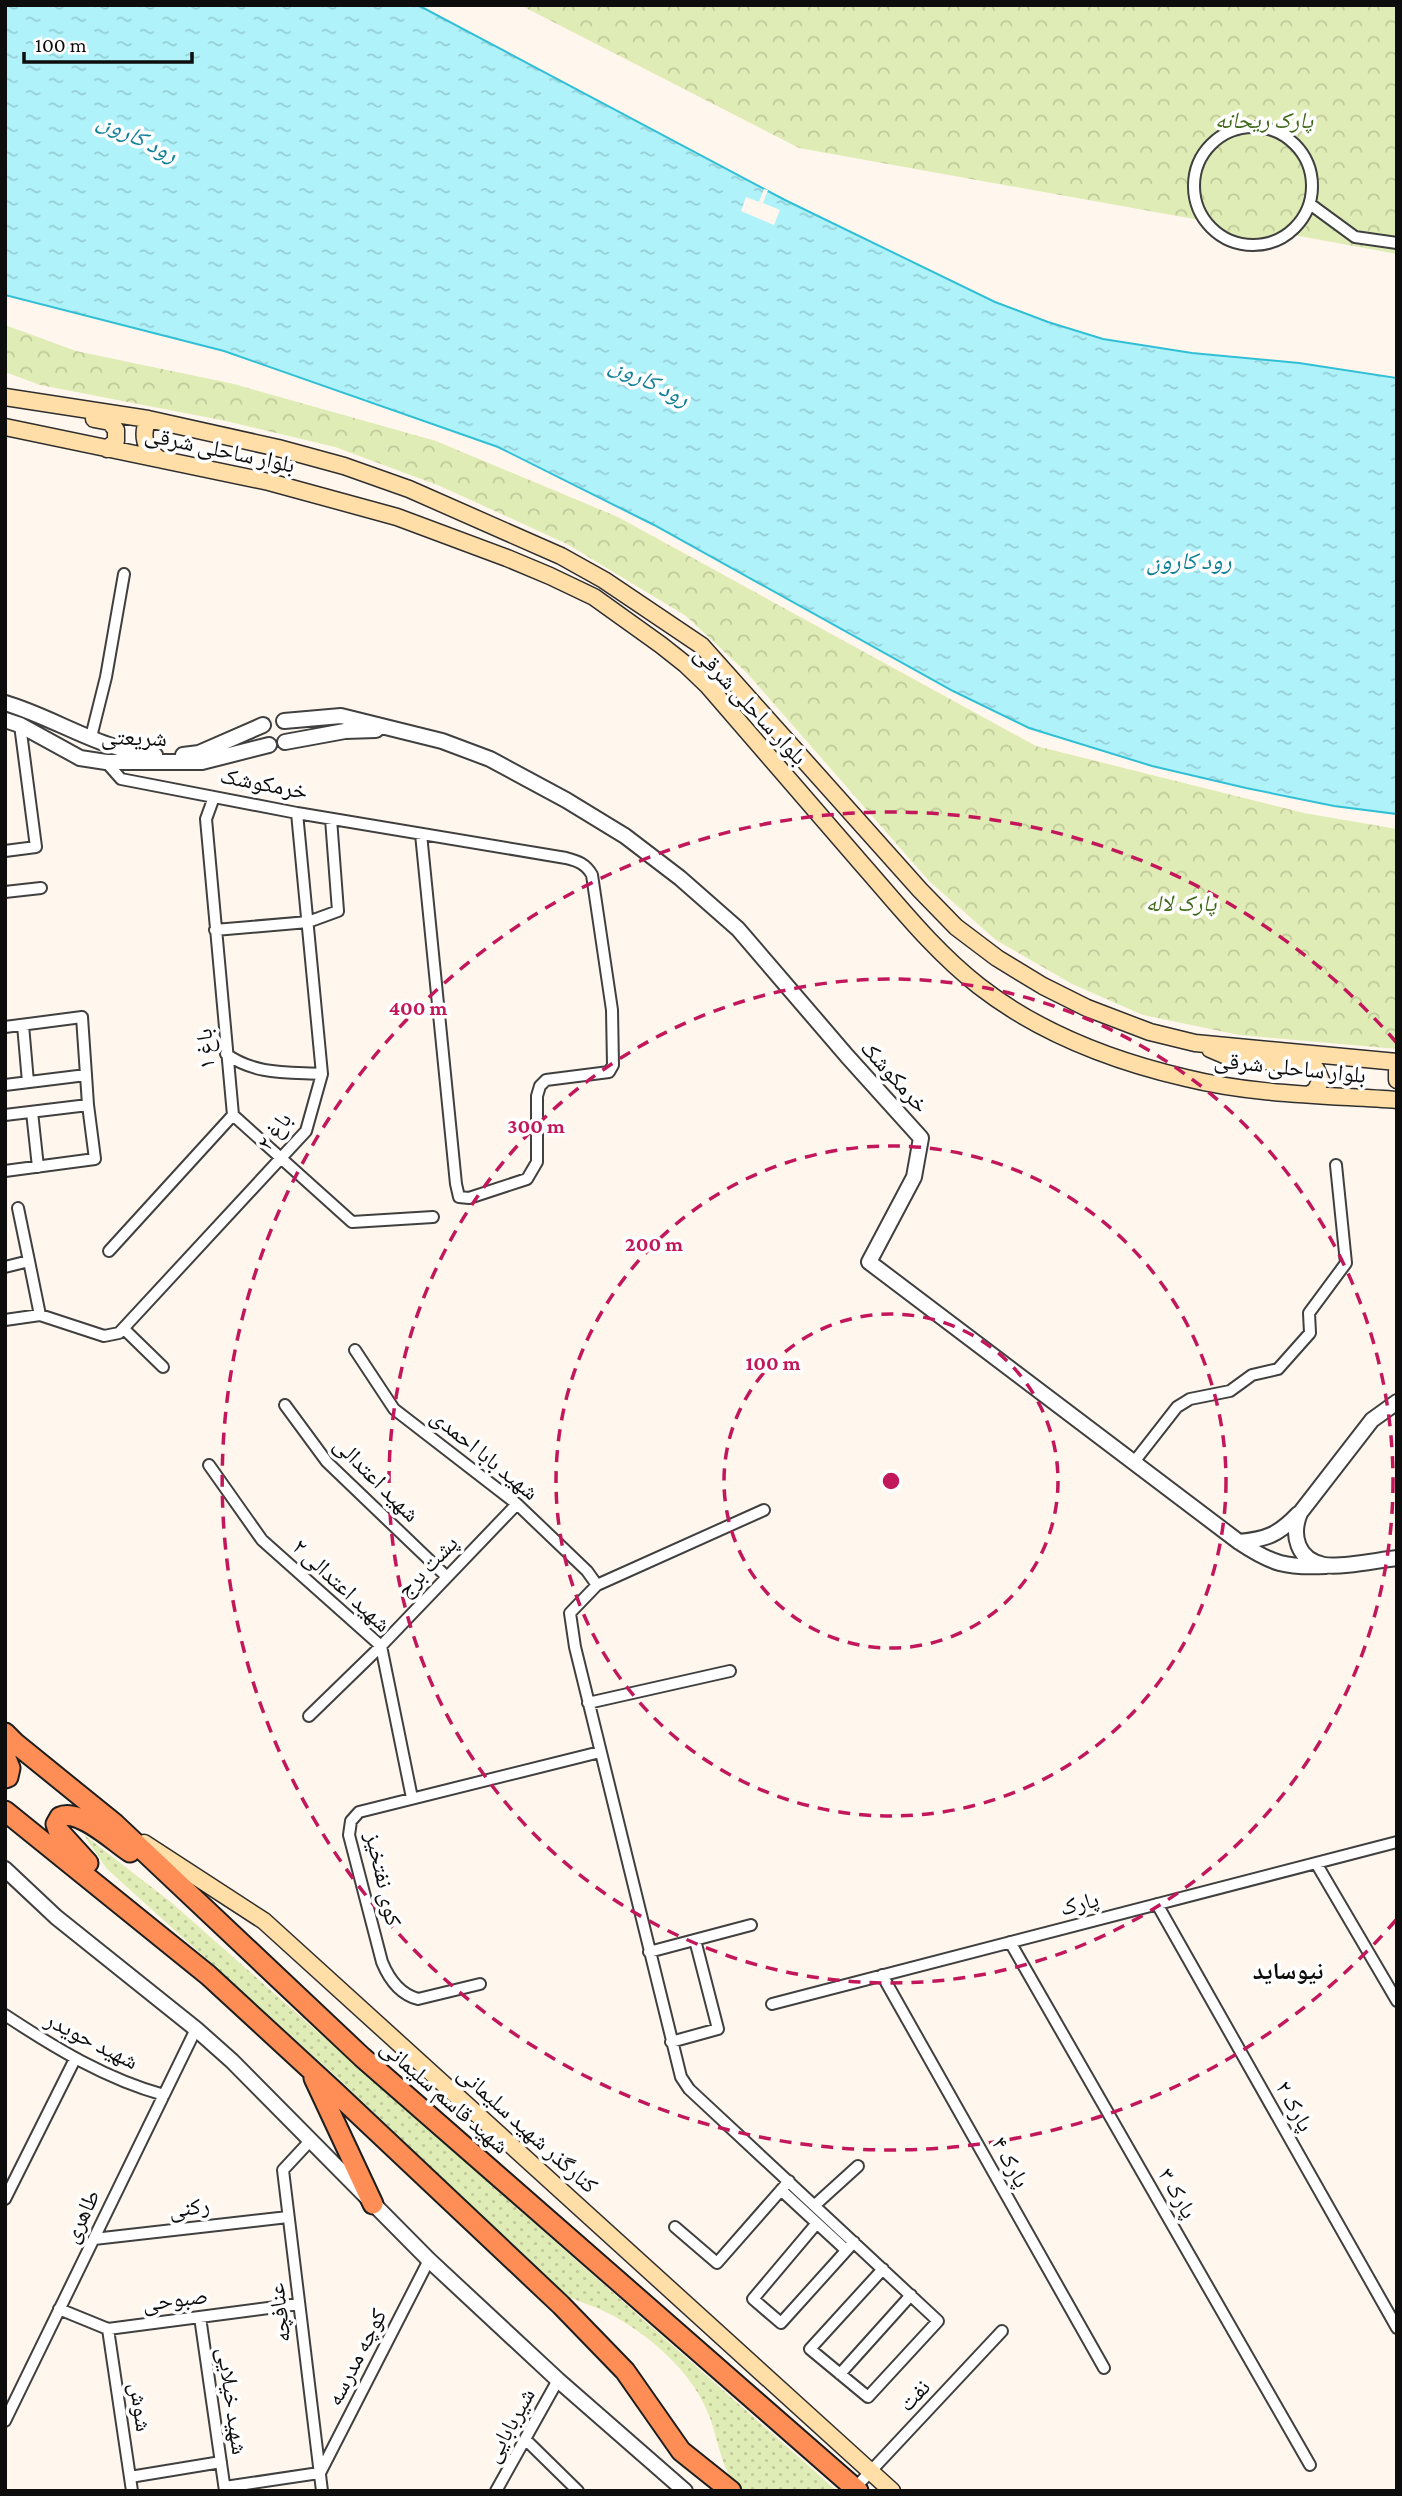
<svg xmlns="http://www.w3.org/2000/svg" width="1402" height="2496" font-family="'Crimson Pro','Noto Naskh Arabic',serif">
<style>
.grass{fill:url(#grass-dots)}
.park{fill:url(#park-crowns)}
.water{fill:url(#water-ripples);stroke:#31bfd5;stroke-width:2}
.pier{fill:#fff7ed}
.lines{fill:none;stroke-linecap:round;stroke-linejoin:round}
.minor-casing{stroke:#404040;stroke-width:14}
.tertiary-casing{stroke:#404040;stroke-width:18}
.secondary-casing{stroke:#2f2f2f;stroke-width:19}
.trunk-casing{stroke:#1e1e1e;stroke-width:23}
.minor{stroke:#fff;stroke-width:10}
.tertiary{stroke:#fff;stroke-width:14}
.secondary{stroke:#ffdea8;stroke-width:16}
.trunk{stroke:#fe8e56;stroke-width:19}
.ring{fill:none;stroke:#c2185b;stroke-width:3.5;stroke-dasharray:12 9}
.labels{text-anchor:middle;stroke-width:7;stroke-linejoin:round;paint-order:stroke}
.park-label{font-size:23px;font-style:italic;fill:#3f691a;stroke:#fff}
.street-label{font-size:23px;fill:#0d0d0d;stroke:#fff}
.water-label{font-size:24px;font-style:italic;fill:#0f8197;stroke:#fff}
.neighbourhood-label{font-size:24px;font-weight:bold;fill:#0d0d0d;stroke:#fff}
.centre{fill:#c2185b;stroke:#fff;stroke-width:3.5}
.ring-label{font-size:21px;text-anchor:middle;font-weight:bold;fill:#c2185b;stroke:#fff;stroke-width:7;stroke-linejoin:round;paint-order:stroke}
</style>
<defs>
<pattern id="grass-dots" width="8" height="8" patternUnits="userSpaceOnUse" patternTransform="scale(1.75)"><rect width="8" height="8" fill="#e0ecb5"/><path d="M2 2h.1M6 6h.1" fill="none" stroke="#bfc99a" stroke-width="1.8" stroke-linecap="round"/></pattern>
<pattern id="park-crowns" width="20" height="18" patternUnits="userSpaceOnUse" patternTransform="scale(1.75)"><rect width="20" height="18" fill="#e0ecb5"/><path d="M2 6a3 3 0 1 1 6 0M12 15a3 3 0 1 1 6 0" fill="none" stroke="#bfc99a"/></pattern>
<pattern id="water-ripples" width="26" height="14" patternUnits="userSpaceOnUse" patternTransform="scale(1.75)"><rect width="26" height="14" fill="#aff2fa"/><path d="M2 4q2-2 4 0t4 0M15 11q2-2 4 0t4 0" fill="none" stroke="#95ced5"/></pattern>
</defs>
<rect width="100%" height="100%" fill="#fff7ed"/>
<path class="grass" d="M83,1834L172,1903L837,2491H741C722,2474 719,2442 710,2418C694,2373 650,2335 608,2313C594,2306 578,2301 563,2295L339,2079L107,1869Z"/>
<path class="park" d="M520,5H1397V254L1288,234L1232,246L1205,221L799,148Z
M5,325L76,351L234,384L436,441L618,517L1036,746L1304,813L1397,829V1049L1239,1035L1143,1015L1072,984L996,940L929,881L747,673L686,616L567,544L440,486L335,447L226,421L40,385L5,372Z"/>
<path class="water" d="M5,5H418L785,200L995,302L1048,322L1103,339L1192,353L1299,363L1397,378V814L1334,806L1246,788L1152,766L1029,728L953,691L654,525L498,447L224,351L5,295Z"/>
<path class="pier" d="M764,189L768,190L763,203L780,210L774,225L741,211L746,197L759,202Z"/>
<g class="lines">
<defs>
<path id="minor" d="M1194 186a59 59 0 1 1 118 0a59 59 0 1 1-118 0Z
M1310,204L1355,237L1397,243
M91,737L106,677L124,574
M106,762L121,779L297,813L566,858C578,861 586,864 592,875L612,1010L613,1065L609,1072L546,1080L540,1086L537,1096V1162L527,1179L469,1198L459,1197L456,1184L421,834
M5,851L36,847L20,725
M5,892L41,888
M215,930L308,922L338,911L331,819
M23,1025L28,1082
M5,1027L82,1017L86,1075
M226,1054C256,1075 286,1072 322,1074
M5,1085L86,1075L88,1105L5,1115
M32,1112L38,1167
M233,1115L352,1222L433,1217
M5,1171L95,1159L88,1105
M18,1208L29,1261
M109,1251L233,1115L206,819L214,797
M5,1267L29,1261L40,1315
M5,1320L40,1315L104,1336L119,1333L306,1131L322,1074L297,813
M124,1329L163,1367
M355,1350L394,1409L517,1504L587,1571L597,1585
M285,1405L327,1462L446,1576
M1134,1462L1177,1407L1190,1399L1230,1391L1252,1375L1278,1369L1310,1333L1309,1313L1346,1263L1336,1165
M209,1465L262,1540L381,1646L412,1798
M764,1510L597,1585L570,1613L575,1647L681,2077L689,2089L938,2321L868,2397L810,2349L883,2269
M588,1703L730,1671
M309,1716L381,1646L517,1504
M1316,1863L1397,2001
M1157,1904L1397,2328
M1010,1942L1310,2465
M649,1952L751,1925
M882,1975L1104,2368
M480,1984L418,1999C399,1994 389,1979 382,1962L349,1835L351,1821L359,1812L600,1752
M772,2004L1397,1842
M5,2015C55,2048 106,2079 164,2095
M671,2042L718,2029L695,1940
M310,2141L283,2170L322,2491
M781,2190L846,2250
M5,2199L75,2059
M815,2205L858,2166
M817,2223L753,2299L781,2323L854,2242
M675,2227L717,2263L789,2181
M94,2239L288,2217
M59,2309L108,2329L299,2304
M200,2317L225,2491
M108,2329L132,2491
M840,2374L911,2295
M5,2421L196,2029
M525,2439L578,2491
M320,2473L429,2260
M130,2477L221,2462
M225,2487L319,2473
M855,2488L1002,2331
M496,2491L558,2380"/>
<path id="tertiary" d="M5,703C56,718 101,751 155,755
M5,720L20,725L80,758L106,762H202L269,745
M284,721L341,716L442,741L490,759L566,800L625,836L680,878L738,929L847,1056L921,1138L914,1177L869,1262L1239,1542C1272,1564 1286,1568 1326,1566
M285,742L345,731L376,730
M183,755L199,753L263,725
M1397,1402L1372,1420L1300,1513C1291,1535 1297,1560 1324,1565C1341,1568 1378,1560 1397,1558
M1239,1542C1267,1539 1278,1535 1298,1514
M5,1869L56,1917L196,2029L232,2061L429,2260L558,2380L685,2491"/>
<path id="secondary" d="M5,397L148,419L278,448L344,466L409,489L561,556L604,580L702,646L920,890L956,927L997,958L1043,986L1087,1008L1150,1032L1195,1043L1397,1062
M94,419L110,422L116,430V441L107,449
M148,419C141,436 144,448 159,459
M5,427L269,482L397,517L507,558L550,576L594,597L661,645L685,664L708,686C759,745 810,804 861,863C898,905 934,951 979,986C1038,1032 1113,1061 1186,1078C1254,1095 1327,1095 1397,1100
M1210,1049L1231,1058L1311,1065L1316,1069L1321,1080L1315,1091L1310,1094
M1397,1069V1080
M144,1843L264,1921L892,2491"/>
<path id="trunk" d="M5,1733L15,1743L115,1824L362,2057L858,2491
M5,1756L10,1768L8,1777L5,1778
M5,1811L208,1975L334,2091L561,2305L625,2371L681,2451L731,2491
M88,1863L58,1830L56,1824L60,1817C79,1808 113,1841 130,1852
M314,2078L373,2204"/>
</defs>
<use href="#minor" class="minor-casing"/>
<use href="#tertiary" class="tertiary-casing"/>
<use href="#secondary" class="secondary-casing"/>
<use href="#trunk" class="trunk-casing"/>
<use href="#minor" class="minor"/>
<use href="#tertiary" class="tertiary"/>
<use href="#secondary" class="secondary"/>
<use href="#trunk" class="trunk"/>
</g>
<g class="ring">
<circle cx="891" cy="1481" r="167"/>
<circle cx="891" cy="1481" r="335"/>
<circle cx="891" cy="1481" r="502"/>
<path d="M1396 1920A669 669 0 1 1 1396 1042"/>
</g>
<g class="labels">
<g class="park-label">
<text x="1264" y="128">پارک ریحانه</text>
<text x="1181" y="911">پارک لاله</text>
</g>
<g class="street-label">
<text transform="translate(220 449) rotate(12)" y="8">بلوار ساحلی شرقی</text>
<text transform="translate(751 705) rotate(47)" y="8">بلوار ساحلی شرقی</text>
<text transform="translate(134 737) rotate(2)" y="8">شریعتی</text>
<text transform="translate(264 783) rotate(11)" y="8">خرمکوشک</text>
<text transform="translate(205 1049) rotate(-95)" y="8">باغ ۱</text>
<text transform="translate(1290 1067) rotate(6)" y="8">بلوار ساحلی شرقی</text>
<text transform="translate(895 1076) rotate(48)" y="8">خرمکوشک</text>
<text transform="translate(274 1131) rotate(-54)" y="8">باغ ۲</text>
<text transform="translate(485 1454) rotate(39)" y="8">شهید بابا احمدی</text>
<text transform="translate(377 1479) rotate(45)" y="8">شهید اعتدالی</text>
<text transform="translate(427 1566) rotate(-46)" y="8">پشت برج</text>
<text transform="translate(342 1585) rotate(43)" y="8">شهید اعتدالی ۲</text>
<text transform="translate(384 1879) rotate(77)" y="8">کوی نفتخیز</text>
<text transform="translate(1079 1903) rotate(-15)" y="8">پارک</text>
<text transform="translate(92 2040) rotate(27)" y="8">شهید حویدر</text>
<text transform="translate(445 2096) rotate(41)" y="8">شهید قاسم سلیمانی</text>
<text transform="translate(1295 2106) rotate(61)" y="8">پارک ۲</text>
<text transform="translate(528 2129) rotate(42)" y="8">کنارگذر شهید سلیمانی</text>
<text transform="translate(1011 2162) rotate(61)" y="8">پارک ۴</text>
<text transform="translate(1178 2193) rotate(60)" y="8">پارک ۳</text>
<text transform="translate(189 2207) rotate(-7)" y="8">رکنی</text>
<text transform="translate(81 2216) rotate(-64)" y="8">طاهری</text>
<text transform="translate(175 2299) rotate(-7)" y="8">صبوحی</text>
<text transform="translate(279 2313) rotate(-97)" y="8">عنافچه</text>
<text transform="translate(356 2357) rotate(-63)" y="8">کوچه مدرسه</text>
<text transform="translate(914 2395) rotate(-47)" y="8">نفت</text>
<text transform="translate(233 2401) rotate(82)" y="8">شهید خیلایی</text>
<text transform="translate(141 2407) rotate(82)" y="8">شوش</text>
<text transform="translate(509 2425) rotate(-61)" y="8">شیربابایی</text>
</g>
<g class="water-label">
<text transform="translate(138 137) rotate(26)" y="8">رود کارون</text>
<text transform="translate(650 381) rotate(26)" y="8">رود کارون</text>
<text x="1189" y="569">رود کارون</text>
</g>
<g class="neighbourhood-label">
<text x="1288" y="1979">نیوساید</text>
</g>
</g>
<circle cx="891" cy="1481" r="10" class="centre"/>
<g class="ring-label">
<text x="418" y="1015">400 m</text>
<text x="536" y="1133">300 m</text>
<text x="654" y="1251">200 m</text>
<text x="773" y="1370">100 m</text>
</g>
<rect width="1402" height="2496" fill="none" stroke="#0d0d0d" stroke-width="14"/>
<path d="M24 52v10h168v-10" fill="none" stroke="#0d0d0d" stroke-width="3.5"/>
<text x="35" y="52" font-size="21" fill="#0d0d0d" stroke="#ffffff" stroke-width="5" paint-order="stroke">100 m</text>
</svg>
